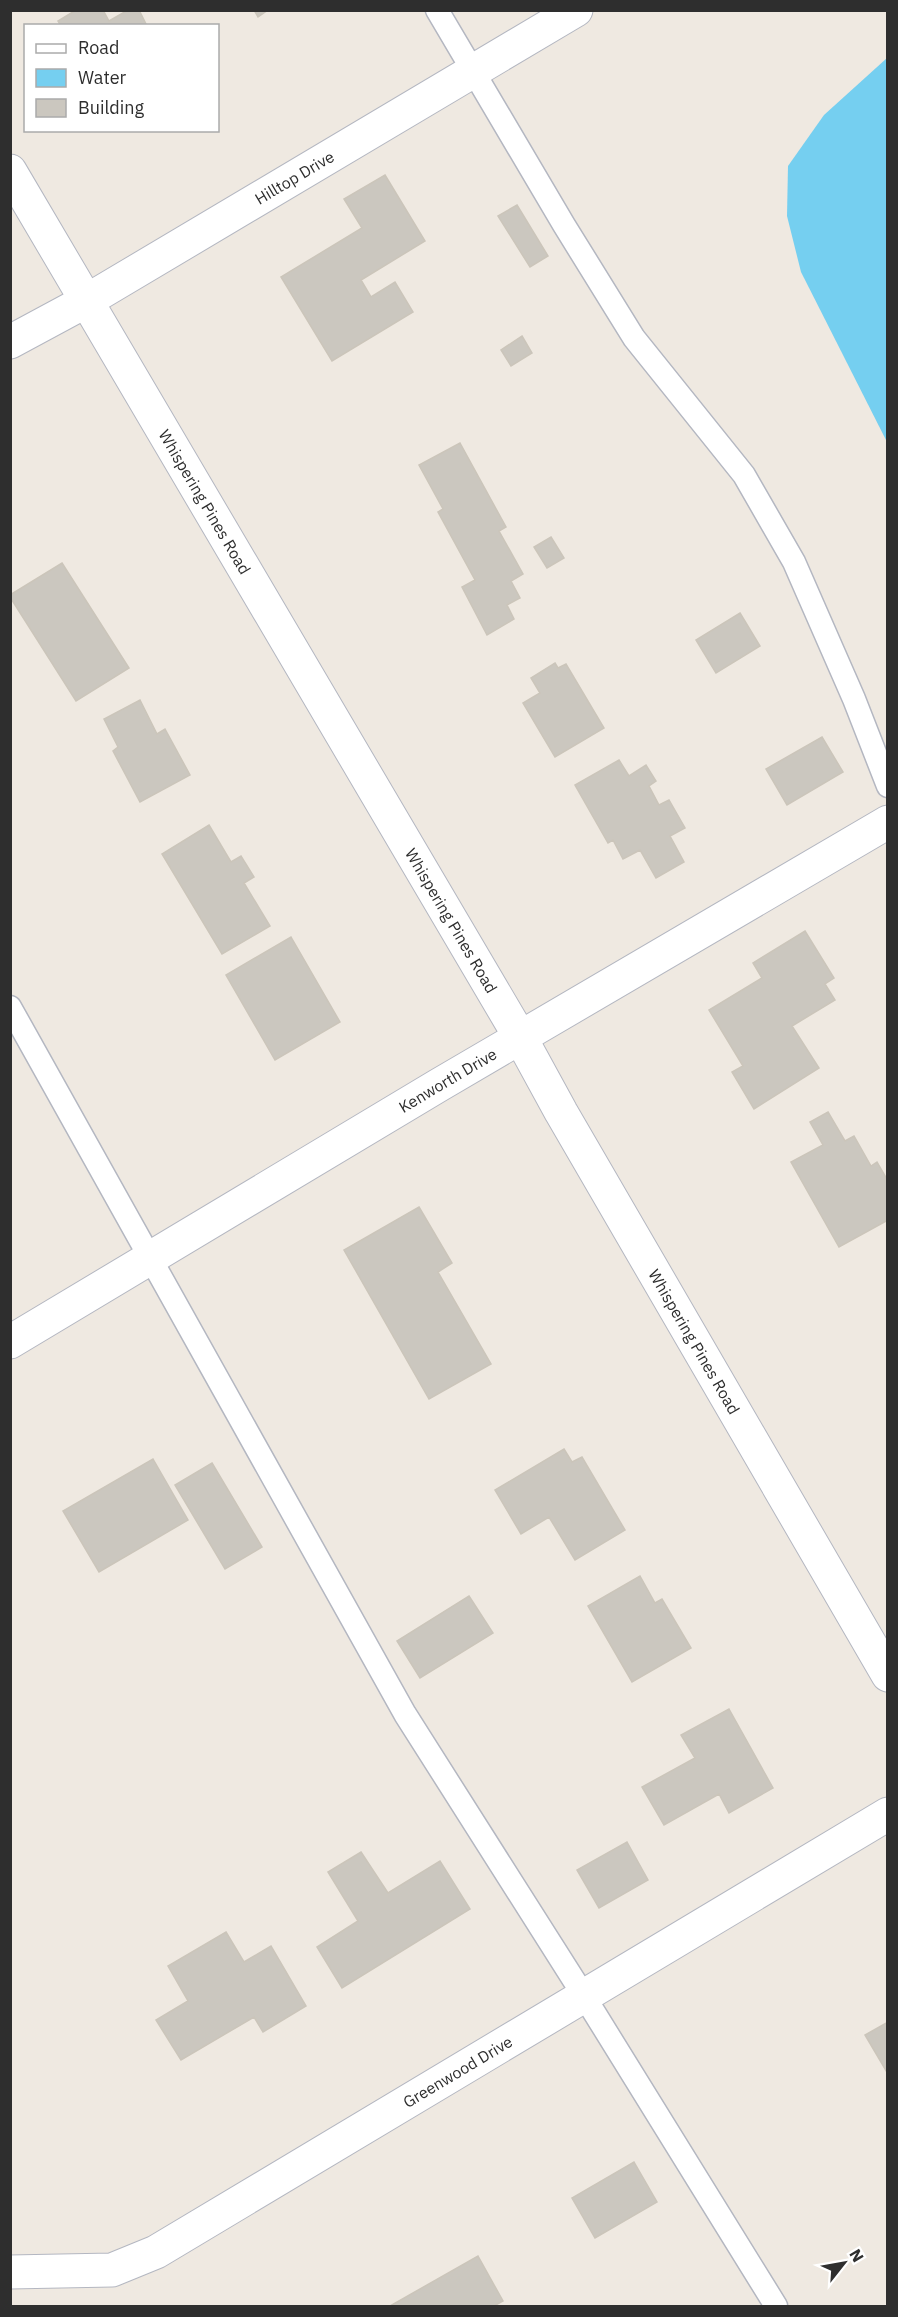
<svg xmlns="http://www.w3.org/2000/svg" width="898" height="2317" font-family="'IBM Plex Sans',sans-serif">
<style>
.water{fill:#75cff0}
.building{fill:#cbc7bf;stroke:#cbc5ba;stroke-width:1.5}
.lines{fill:none;stroke-linecap:round;stroke-linejoin:round}
.service-casing{stroke:#b4b7c1;stroke-width:25}
.minor-casing{stroke:#b4b7c1;stroke-width:35}
.tertiary-casing{stroke:#b4b7c1;stroke-width:35}
.service{stroke:#fff;stroke-width:22}
.minor{stroke:#fff;stroke-width:33}
.tertiary{stroke:#fff;stroke-width:33}
.labels{text-anchor:middle;stroke-width:6;stroke-linejoin:round;paint-order:stroke}
.street-label{font-size:16px;fill:#2e2e2e;stroke:#fff}
</style>
<rect width="100%" height="100%" fill="#efe9e1"/>
<path class="water" d="M887,58V442L801,272L787,216L788,166L824,115Z"/>
<path class="building" d="M76,10H103L109,21L128,10H139L147,26H61L58,21Z
M254,10H268L258,17Z
M385,175L425,241L361,280L371,297L395,282L413,312L332,361L281,277L362,228L344,199Z
M517,205L548,256L530,267L498,216Z
M522,336L532,353L511,366L501,350Z
M460,443L506,527L499,531L523,574L511,581L520,598L507,605L514,619L487,635L462,587L475,580L438,512L443,509L419,465Z
M551,537L564,558L547,568L534,547Z
M62,563L129,668L76,701L10,597V595Z
M740,613L760,646L716,673L696,640Z
M555,663L558,668L566,664L604,728L555,757L523,703L540,693L531,678Z
M140,700L157,734L165,729L190,775L140,802L113,751L118,747L104,719Z
M822,737L843,772L787,805L766,769Z
M619,760L629,776L646,765L656,781L649,786L659,805L669,800L685,828L670,836L684,862L656,878L640,850L623,859L613,840L608,843L575,785Z
M209,825L231,862L241,856L254,877L244,883L270,926L222,954L162,854Z
M805,931L834,978L825,984L835,1000L792,1026L819,1068L754,1109L732,1072L743,1066L709,1010L762,978L753,963Z
M291,937L340,1022L275,1060L226,975Z
M828,1112L845,1141L854,1136L871,1166L877,1162L888,1181V1220L839,1247L791,1162L823,1145L810,1122Z
M419,1207L452,1263L438,1272L491,1364L429,1399L344,1250Z
M564,1449L572,1462L582,1457L625,1530L575,1560L549,1517L521,1534L495,1490Z
M153,1459L188,1520L99,1572L63,1511Z
M212,1463L262,1547L225,1569L175,1485Z
M640,1576L655,1603L662,1599L691,1648L632,1682L588,1606Z
M469,1596L493,1633L420,1678L397,1641Z
M729,1709L773,1788L729,1813L719,1794L664,1825L642,1787L695,1758L681,1735Z
M627,1842L648,1880L599,1908L577,1870Z
M361,1852L388,1893L440,1861L470,1909L342,1988L317,1947L358,1921L328,1872Z
M226,1932L244,1962L271,1946L306,2006L263,2032L254,2017L181,2060L156,2020L188,2001L168,1966Z
M888,2022V2074L865,2035Z
M634,2162L657,2202L595,2238L572,2198Z
M478,2256L503,2301L494,2306H390Z"/>
<g class="lines">
<defs>
<path id="service" d="M437,10L564,225L634,338L744,475L794,562L854,699L888,786
M10,1007L405,1714L584,1996L776,2306"/>
<g id="minor">
<path id="s1" d="M88,300L576,10"/>
<path id="s2" d="M10,1342L439,1085L888,822"/>
<path id="s3" d="M10,2272L112,2270L156,2252L888,1814"/>
</g>
<g id="tertiary">
<path id="s4" d="M10,171L520,1037L561,1112L888,1675"/>
<path d="M10,342L88,300"/>
</g>
</defs>
<use href="#service" class="service-casing"/>
<use href="#minor" class="minor-casing"/>
<use href="#tertiary" class="tertiary-casing"/>
<use href="#service" class="service"/>
<use href="#minor" class="minor"/>
<use href="#tertiary" class="tertiary"/>
</g>
<g class="labels">
<g class="street-label">
<text dy="6" stroke="none"><textPath href="#s1" startOffset="240">Hilltop Drive</textPath></text>
<text dy="6" stroke="none"><textPath href="#s4" startOffset="384">Whispering Pines Road</textPath></text>
<text dy="6" stroke="none"><textPath href="#s4" startOffset="870">Whispering Pines Road</textPath></text>
<text dy="6" stroke="none"><textPath href="#s2" startOffset="510">Kenworth Drive</textPath></text>
<text dy="6" stroke="none"><textPath href="#s4" startOffset="1356">Whispering Pines Road</textPath></text>
<text dy="6" stroke="none"><textPath href="#s3" startOffset="501">Greenwood Drive</textPath></text>
</g>
</g>
<rect width="898" height="2317" fill="none" stroke="#2e2e2e" stroke-width="24"/>
<rect x="24" y="24" width="195" height="108" fill="#ffffff" stroke="#ababab" stroke-width="1.5"/>
<rect x="36" y="44" width="30" height="9" fill="#ffffff" stroke="#ababab" stroke-width="1.5"/>
<text x="78" y="54" font-size="18" fill="#2e2e2e">Road</text>
<rect x="36" y="69" width="30" height="18" fill="#75cff0" stroke="#ababab" stroke-width="1.5"/>
<text x="78" y="84" font-size="18" fill="#2e2e2e">Water</text>
<rect x="36" y="99" width="30" height="18" fill="#cbc7bf" stroke="#ababab" stroke-width="1.5"/>
<text x="78" y="114" font-size="18" fill="#2e2e2e">Building</text>
<g transform="translate(844 2263) rotate(59)" stroke="#ffffff" stroke-width="4.5" paint-order="stroke">
<path d="M0-4.5L10 22L0 15L-10 22Z" fill="#2e2e2e"/>
<text y="-9" font-size="16" font-weight="bold" text-anchor="middle" fill="#2e2e2e">N</text>
</g>
</svg>
